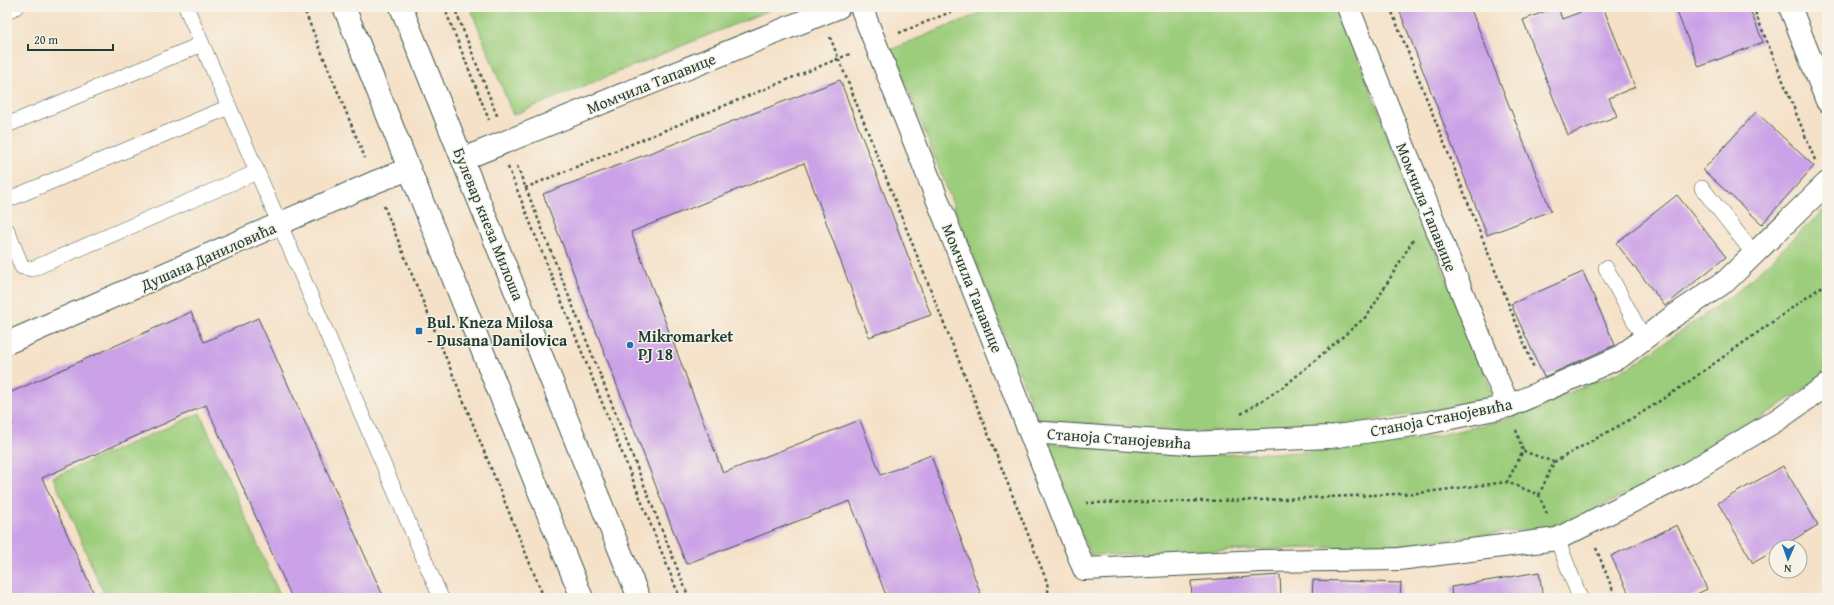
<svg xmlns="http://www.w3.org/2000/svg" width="1834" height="605" font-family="'Gentium Book Plus',serif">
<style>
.green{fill:#9ccd7c;stroke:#5e8558}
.building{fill:#cba1e7}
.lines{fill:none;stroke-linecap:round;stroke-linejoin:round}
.service-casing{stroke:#3f564a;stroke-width:16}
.minor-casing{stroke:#3f564a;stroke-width:24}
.primary-casing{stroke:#3f564a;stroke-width:24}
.path{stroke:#3f564a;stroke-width:2.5;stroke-dasharray:3 3;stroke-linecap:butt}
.service{stroke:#fff;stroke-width:15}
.minor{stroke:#fff;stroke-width:22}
.primary{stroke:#fff;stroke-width:22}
.poi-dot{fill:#1f6fb2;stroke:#f7f3e8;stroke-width:1.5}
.labels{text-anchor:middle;stroke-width:3;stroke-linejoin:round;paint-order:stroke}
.street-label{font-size:16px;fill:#1f3d34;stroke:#f7f3e8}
.poi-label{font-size:16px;font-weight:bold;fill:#1f3d34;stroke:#f7f3e8;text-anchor:start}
</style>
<rect width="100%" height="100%" fill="#f7f3e8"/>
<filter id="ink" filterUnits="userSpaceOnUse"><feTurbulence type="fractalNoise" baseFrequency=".025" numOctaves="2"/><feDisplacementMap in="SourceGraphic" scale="8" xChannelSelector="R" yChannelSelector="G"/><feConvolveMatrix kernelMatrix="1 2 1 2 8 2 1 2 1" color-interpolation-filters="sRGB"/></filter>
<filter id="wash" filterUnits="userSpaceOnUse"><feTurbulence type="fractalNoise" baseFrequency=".012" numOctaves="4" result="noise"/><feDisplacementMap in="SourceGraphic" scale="16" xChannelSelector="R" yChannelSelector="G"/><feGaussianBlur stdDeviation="0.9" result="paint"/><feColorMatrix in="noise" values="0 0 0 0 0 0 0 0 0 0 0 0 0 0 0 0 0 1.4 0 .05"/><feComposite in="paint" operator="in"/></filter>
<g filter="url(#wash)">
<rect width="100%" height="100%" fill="#f5e1c8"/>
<path class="green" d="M470,7H777L513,115Z
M995,7H1337L1494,397L1420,413L1328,427L1188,432L1038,420L892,49Z
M1827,207V372L1765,416L1678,469L1563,525L1403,545L1090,555L1047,443L1187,456L1331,451L1432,437L1504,420L1630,367L1738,291Z
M200,413L281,598H106L53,477Z"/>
<g id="blocks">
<path class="building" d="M1398,7H1470L1551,211L1487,235Z
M1556,7H1558L1562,19L1594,7H1603L1635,87L1609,98L1617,116L1568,135L1523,20Z
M1675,7H1749L1763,42L1699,67Z
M840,80L931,315L869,337L804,163L631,232L723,473L860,420L881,475L931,455L982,598H887L850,501L686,564L543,194Z
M1756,112L1814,166L1762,224L1703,170Z
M1677,195L1726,257L1665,306L1616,243Z
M1583,272L1615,345L1544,377L1511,304Z
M191,312L204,342L258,318L384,598H292L206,405L42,478L96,598H8L7,428L13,425L7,413V394Z
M1783,466L1818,525L1781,547H1776V550L1753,563L1718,503Z
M1677,525L1707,589L1689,598H1631L1611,556Z
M1539,572L1543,598H1452L1451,587Z
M1280,575L1281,598H1192L1191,581Z
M1313,580L1401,583L1400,598H1312Z"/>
</g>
</g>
<g filter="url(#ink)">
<use href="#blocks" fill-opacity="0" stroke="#3f564a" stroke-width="1"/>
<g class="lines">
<defs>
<path id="service" d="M186,7L441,598
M7,11L16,7
M7,125L202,44
M1702,188L1754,254
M7,200L229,107
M7,230L22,267L32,269L257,172
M1606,268L1644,339
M1557,539L1580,598"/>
<path id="minor" d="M861,7L1084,569L1262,561L1399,559L1557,539L1687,474L1777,420L1827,385
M1348,7L1494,372L1509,406
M1790,7L1827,101
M463,159L839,7
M7,343L375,182L409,169
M1030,432L1189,443L1330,437L1426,423L1509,406L1620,357L1671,318L1726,281L1827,183"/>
<path id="primary" d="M344,7L582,598
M401,7L639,598"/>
</defs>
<use href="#service" class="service-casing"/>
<use href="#minor" class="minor-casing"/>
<use href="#primary" class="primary-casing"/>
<path class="path" d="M303,7L365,158
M444,7L489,120
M454,7L498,118
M1390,7L1534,368
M1753,7L1815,160
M899,33L963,7
M830,37L1047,582L1049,598
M517,166L689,598
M508,167L680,598
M525,188L852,53
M384,206L544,598
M1241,414L1286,385L1368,315L1413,240
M1516,430L1523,451
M1554,462L1640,414L1684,385L1827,283
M1539,495L1554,462L1523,451L1507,482L1539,495L1547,514
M1086,503L1262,500L1418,493L1507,482
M1596,548L1616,598"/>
<use href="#service" class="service"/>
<use href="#minor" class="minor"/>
<use href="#primary" class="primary"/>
</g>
</g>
<g class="poi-dot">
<rect x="415" y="327" width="8" height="8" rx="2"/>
<circle cx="630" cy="345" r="4"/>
</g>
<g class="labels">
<g class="street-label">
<text transform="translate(651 83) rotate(-22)" y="6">Момчила Тапавице</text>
<text transform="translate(1427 207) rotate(68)" y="6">Момчила Тапавице</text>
<text transform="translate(489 224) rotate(68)" y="6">Булевар кнеза Милоша</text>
<text transform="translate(208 256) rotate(-24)" y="6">Душана Даниловића</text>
<text transform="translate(973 288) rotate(68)" y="6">Момчила Тапавице</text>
<text transform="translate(1441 417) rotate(-11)" y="6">Станоја Станојевића</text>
<text transform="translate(1119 438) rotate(4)" y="6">Станоја Станојевића</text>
</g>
<g class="poi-label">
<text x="427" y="328">Bul. Kneza Milosa<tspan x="427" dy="18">- Dusana Danilovica</tspan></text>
<text x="638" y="342">Mikromarket<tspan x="638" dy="18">PJ 18</tspan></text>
</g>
</g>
<rect width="1834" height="605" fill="none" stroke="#f7f3e8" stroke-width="24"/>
<g transform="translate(1788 559) rotate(182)"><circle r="19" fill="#f7f3e8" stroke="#a1aaa0"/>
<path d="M0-3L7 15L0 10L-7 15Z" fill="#1f6fb2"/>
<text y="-6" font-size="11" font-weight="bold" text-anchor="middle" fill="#1f3d34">N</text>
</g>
<path d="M28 44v6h85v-6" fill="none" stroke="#1f3d34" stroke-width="2"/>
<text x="34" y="44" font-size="12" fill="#1f3d34" stroke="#f7f3e8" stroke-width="3" paint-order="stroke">20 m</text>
</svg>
